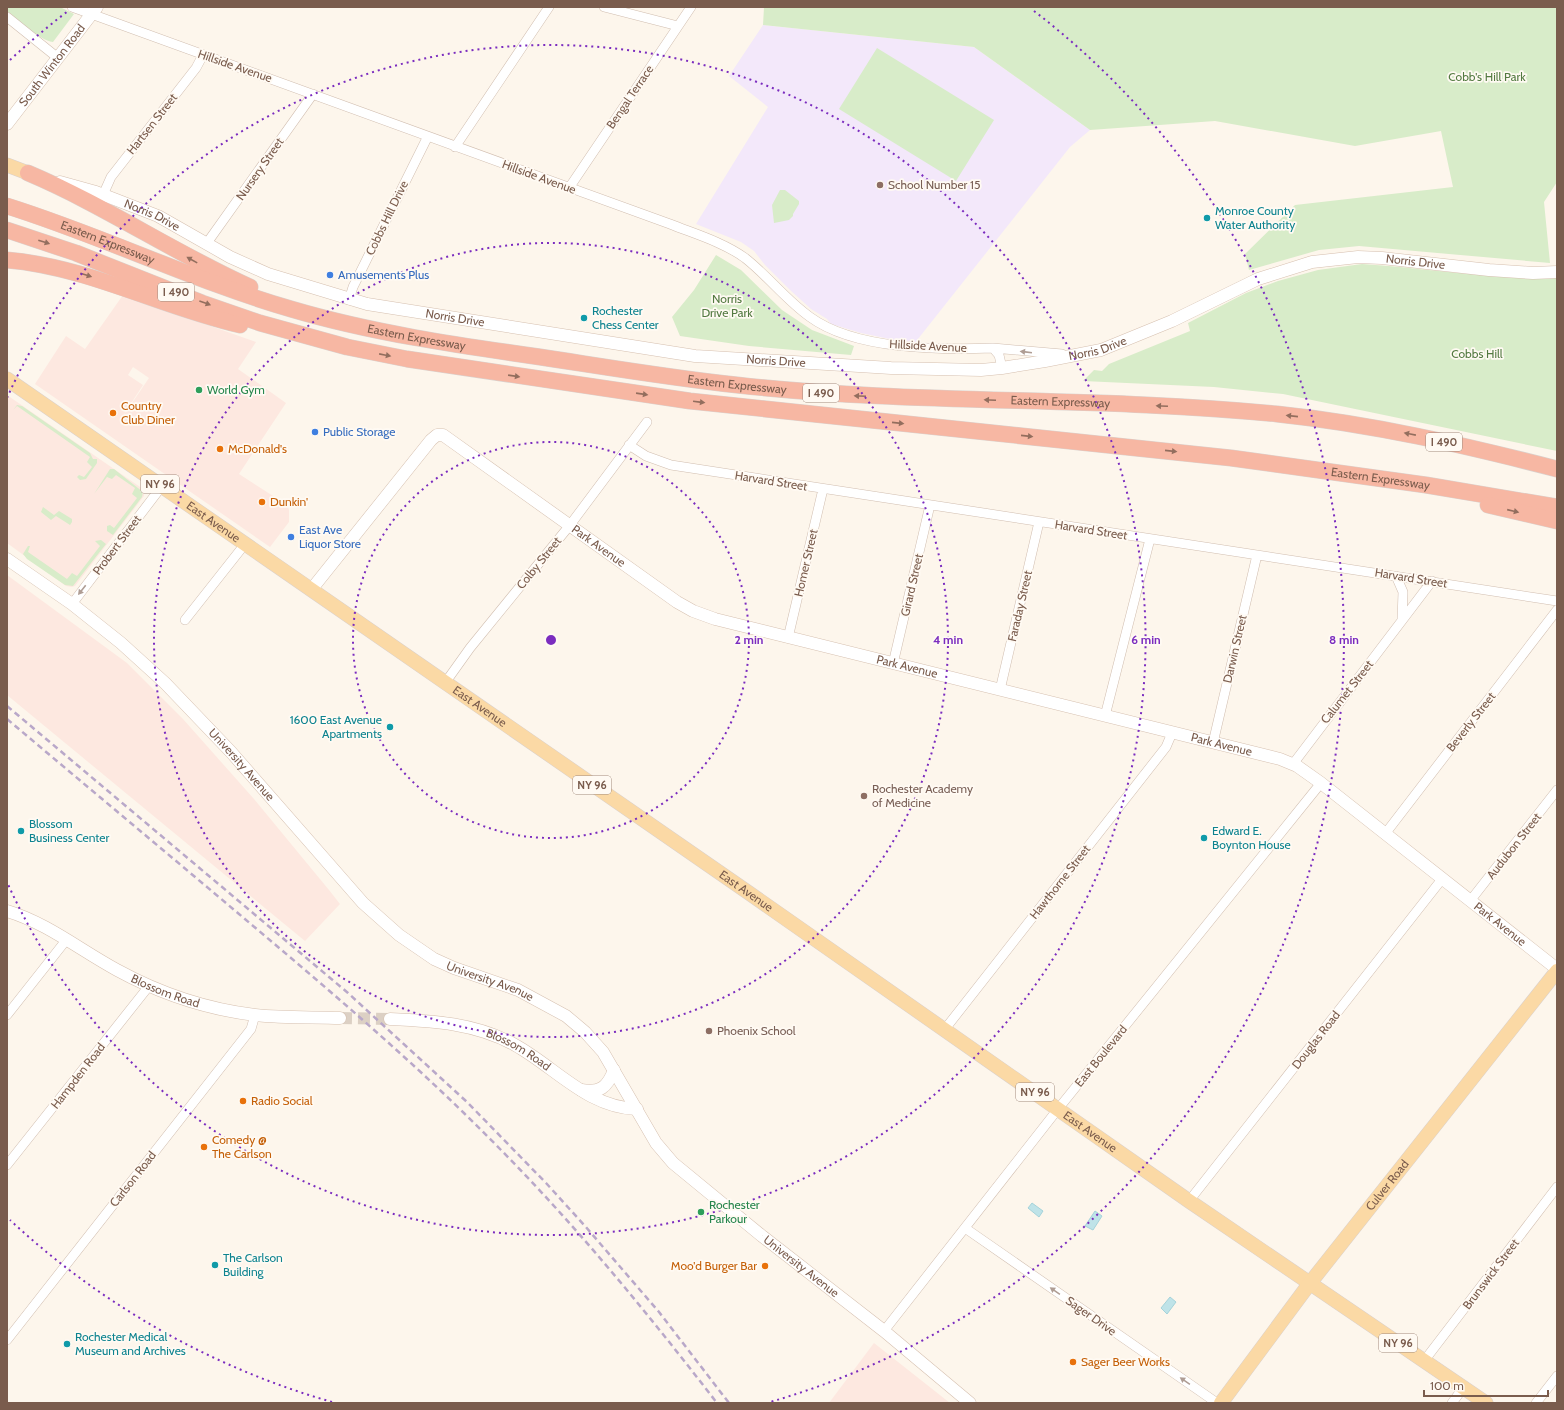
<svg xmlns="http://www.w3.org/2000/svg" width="1564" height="1410" font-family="Cabin,sans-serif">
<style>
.commercial{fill:#fde8e0;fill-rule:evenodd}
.education{fill:#f3e8fa}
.green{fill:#d8ecc9}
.water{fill:#bfe3e8;stroke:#a5d3da}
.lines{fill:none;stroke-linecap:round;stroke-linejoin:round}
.secondary-tunnel{stroke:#dcd0c4;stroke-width:12;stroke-dasharray:12 6;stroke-linecap:butt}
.street-casing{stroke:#d1beb0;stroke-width:10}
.secondary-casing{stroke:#d6c0b0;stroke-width:13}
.primary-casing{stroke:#dad1cd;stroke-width:15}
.highway-casing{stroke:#dad1cd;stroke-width:17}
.street{stroke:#fff;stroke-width:9}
.secondary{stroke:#fff;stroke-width:12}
.primary{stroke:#fbd9a5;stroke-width:14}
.highway{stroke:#f7b7a3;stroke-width:16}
.rail{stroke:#b9a8c9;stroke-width:2.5;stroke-dasharray:6 4;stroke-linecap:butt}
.oneway{fill:#936e5e}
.oneway2{fill:#af9d94}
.ring{fill:none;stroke:#7b2cbf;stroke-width:2;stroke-dasharray:2 4}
.education-dot{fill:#8d6e63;stroke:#fffaf3;stroke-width:1.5}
.culture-dot{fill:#0f9aa8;stroke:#fffaf3;stroke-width:1.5}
.shop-dot{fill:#3f7fe0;stroke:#fffaf3;stroke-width:1.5}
.leisure-dot{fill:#2e9e5b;stroke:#fffaf3;stroke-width:1.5}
.food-dot{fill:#e8710a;stroke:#fffaf3;stroke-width:1.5}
.labels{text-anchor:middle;stroke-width:3.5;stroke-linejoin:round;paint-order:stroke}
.shield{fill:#fffaf3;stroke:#a28b7f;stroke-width:1}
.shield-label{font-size:11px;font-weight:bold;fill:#7a5c4d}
.street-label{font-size:12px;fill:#7a5c4d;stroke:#fffaf3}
.park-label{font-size:12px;fill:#537a41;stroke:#fffaf3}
.education-label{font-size:12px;fill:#785e54;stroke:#fffaf3;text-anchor:start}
.culture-label{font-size:12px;fill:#0d838f;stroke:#fffaf3;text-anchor:start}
.shop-label{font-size:12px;fill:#366cbe;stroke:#fffaf3;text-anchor:start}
.leisure-label{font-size:12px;fill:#27864d;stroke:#fffaf3;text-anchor:start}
.food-label{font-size:12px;fill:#c56008;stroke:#fffaf3;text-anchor:start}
.centre{fill:#7b2cbf;stroke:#fffaf3;stroke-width:2}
.ring-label{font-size:12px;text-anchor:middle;font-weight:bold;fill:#7b2cbf;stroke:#fffaf3;stroke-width:3.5;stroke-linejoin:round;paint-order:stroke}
</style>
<rect width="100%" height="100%" fill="#fdf6ec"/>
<path class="commercial" d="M123,295L256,342L238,369L286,403L239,474L281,501L289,509V522L270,547L35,384L66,336L85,349ZM133,367L149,378L119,422L143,385L128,375Z
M7,395L143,489L144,492V496L75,586L72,587L66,586L7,543Z
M7,575L127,663L183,719L254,799L329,890L340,904L305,941L7,695Z
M874,1343L950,1403H829Z"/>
<path class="education" d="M763,25L974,47L1090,130L1070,147L914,344L861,333L831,324L827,319L811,309L790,290L765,265L754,251L741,242L696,224L768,107L729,76Z"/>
<path class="green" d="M7,7H60L74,14L53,42C39,40 18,20 7,11Z
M764,7H1557V182L1544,202L1550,263L1359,246L1319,250L1249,270L1245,254L1295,205L1453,187L1441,131L1355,146L1215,121L1090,130L974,47L763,25Z
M877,48L994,120L956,181L839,109Z
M780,190H785L799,201V204L793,214V216L789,220L774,223L772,205Z
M716,255L741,270L782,310L812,330L854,346L851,355L749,346L680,336L672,317L694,290Z
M1362,264C1427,268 1492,280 1557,277V451L1283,394L1214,387L1083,381L1094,370L1102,371L1109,364L1190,331L1188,323L1246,293L1278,281L1318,270Z
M17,405L22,406L90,453L93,459H97V463L86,479L80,480L77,477L79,475L84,477L92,467L87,462L90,457L17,406L13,410Z
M110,469H114L143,492L142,497L113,535L107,531V526L110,525L114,528L137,498L132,494L135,488L116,475L112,479L107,477L94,494Z
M43,507L54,515L59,511L72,519V522L70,525L56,516L51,520L41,512Z
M101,540L106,544L73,586L65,585L27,559L23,554L28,546H30L28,552L67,579L72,573L77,576L100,546L95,541Z"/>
<path class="water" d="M1032,1203L1043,1211L1039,1217L1028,1208Z
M1095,1211L1102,1216L1093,1230L1085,1226Z
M1170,1297L1176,1302L1167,1314L1161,1308Z"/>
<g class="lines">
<path class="secondary-tunnel" d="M340,1018L390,1019"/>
<defs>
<path id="street" d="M72,7L670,224C695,234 723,242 745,258C768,276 786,300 810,317C855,350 940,350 993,348L999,355L1002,368
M604,7L678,26
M7,17L58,58
M455,147L549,7
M569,188L691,7
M103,195L111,177L196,68L203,55
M207,243L313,94
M349,300L353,287L427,138
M993,348L1062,354
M629,445L646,456L671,465L1557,601
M1396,576L1403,592L1402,620
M72,604L162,486
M185,620L245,544
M788,638L823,489
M893,664L930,505
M445,683L470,648L570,525L647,422
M1000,690L1039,522
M1105,716L1150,539
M1213,743L1257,555
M1293,764L1432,581
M1385,834L1557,610
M1470,901L1557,790
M7,1015L67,939
M945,1029L1166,747L1172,733
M7,1165L149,986
M1189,1201L1442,879
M965,1228L1217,1403
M884,1331L1058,1109L1321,783
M7,1340L251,1029L255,1015
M1424,1361L1557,1187
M1452,1403L1463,1388
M1536,1403L1557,1376"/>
<g id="secondary">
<path id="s1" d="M7,124L97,7"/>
<path id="s2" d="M60,182L96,192L158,216L230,257L268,274L367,304L695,356L891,368L981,370L1002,368L1045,361L1101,350L1172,321L1258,279L1312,262L1358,257L1382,258L1489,270L1533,273L1557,272"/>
<path id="s3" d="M7,559L72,604L121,643L165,683L231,752L363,903L399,935L434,959L454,968L518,990L566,1016L585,1032L603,1052L656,1143L673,1163L762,1236L884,1331L970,1403"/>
<path id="s4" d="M311,590L431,440L437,435H443L677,602L693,611L715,619L1280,759L1297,766L1321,783L1557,969"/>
<path id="s5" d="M7,911C47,923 80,950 117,970C159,993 206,1009 255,1015C283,1018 312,1017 340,1018"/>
<path id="s6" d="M390,1019C433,1021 476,1023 515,1045C555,1067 588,1108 637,1109"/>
<path d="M581,1090C600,1093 607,1088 614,1070"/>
</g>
<g id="primary">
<path d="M7,165L28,173"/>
<path id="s7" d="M7,379L749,893L1189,1201L1486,1403"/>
<path id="s8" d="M1221,1403L1310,1283L1557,971"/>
</g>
<g id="highway">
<path d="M28,173C104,205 174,253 250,287"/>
<path id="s9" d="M7,206C103,236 194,281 291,309C372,333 456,345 540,357C606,367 671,378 737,385C916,405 1097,396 1277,414C1372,424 1464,445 1557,469"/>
<path id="s10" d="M7,230L76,253L202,303L260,323L347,347L407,359L690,401L1231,458L1426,485L1557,507"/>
<path d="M7,260C89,267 161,307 240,325"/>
<path d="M1488,505L1557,521"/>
</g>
</defs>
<use href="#street" class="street-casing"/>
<use href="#secondary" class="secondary-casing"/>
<use href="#primary" class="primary-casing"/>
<use href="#highway" class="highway-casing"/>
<use href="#street" class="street"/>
<use href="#secondary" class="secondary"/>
<use href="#primary" class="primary"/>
<use href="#highway" class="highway"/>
<path class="rail" d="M7,706L348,993L467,1102L546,1183L585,1226L659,1312L729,1403
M7,719C84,784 162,849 239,914C329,990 419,1066 501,1150C579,1229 649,1315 717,1403"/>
</g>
<defs><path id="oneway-solid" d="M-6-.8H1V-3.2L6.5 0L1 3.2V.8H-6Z"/></defs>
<g class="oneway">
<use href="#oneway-solid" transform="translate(44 242) rotate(18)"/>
<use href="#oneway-solid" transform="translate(192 260) rotate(-151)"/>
<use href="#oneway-solid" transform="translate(86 275) rotate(17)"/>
<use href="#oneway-solid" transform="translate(205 303) rotate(20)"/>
<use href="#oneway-solid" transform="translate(385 355) rotate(11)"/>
<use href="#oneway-solid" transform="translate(514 376) rotate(8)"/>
<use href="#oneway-solid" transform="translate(642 394) rotate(8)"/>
<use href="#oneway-solid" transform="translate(860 396) rotate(-177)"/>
<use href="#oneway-solid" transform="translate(990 400) rotate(-178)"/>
<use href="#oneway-solid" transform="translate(699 402) rotate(7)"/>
<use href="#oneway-solid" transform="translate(1162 406) rotate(-177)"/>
<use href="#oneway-solid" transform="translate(1292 416) rotate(-174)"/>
<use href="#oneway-solid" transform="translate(898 423) rotate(6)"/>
<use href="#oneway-solid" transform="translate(1410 434) rotate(-169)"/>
<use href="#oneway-solid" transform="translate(1027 436) rotate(6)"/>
<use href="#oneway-solid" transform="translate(1171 451) rotate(6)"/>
<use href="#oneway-solid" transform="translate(1513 511) rotate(13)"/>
</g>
<g class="oneway2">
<use href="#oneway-solid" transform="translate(1026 352) rotate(-173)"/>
<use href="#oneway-solid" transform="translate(82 590) rotate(128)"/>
<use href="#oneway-solid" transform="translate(1055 1291) rotate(-145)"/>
<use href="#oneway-solid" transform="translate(1185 1381) rotate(-145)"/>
</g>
<g class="ring">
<circle cx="551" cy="640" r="198"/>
<circle cx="551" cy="640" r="397"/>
<path d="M7 398A595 595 0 1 1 7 882"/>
<path d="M332 1402A793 793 0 0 1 10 1220M10 60A793 793 0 0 1 68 11M1034 11A793 793 0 0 1 770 1402"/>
</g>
<g class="education-dot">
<circle cx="880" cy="185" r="4"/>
<circle cx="864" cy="796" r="4"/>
<circle cx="709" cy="1031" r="4"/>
</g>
<g class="culture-dot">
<circle cx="1207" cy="218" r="4"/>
<circle cx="584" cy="318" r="4"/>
<circle cx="390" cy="727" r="4"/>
<circle cx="21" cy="831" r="4"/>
<circle cx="1204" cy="838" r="4"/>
<circle cx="215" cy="1265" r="4"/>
<circle cx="67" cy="1344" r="4"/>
</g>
<g class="shop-dot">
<circle cx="330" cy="275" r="4"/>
<circle cx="315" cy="432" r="4"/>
<circle cx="291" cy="537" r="4"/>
</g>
<g class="leisure-dot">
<circle cx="199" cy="390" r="4"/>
<circle cx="701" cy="1212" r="4"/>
</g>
<g class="food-dot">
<circle cx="113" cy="413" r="4"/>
<circle cx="220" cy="449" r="4"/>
<circle cx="262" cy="502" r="4"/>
<circle cx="243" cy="1101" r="4"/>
<circle cx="204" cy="1147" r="4"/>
<circle cx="765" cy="1266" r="4"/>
<circle cx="1073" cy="1362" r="4"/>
</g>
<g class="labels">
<g class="shield">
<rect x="158" y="283" width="36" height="18" rx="3"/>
<rect x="803" y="384" width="36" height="18" rx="3"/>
<rect x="1426" y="433" width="36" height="18" rx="3"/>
<rect x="141" y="475" width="38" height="18" rx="3"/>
<rect x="573" y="776" width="38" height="18" rx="3"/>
<rect x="1016" y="1083" width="38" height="18" rx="3"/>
<rect x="1379" y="1334" width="38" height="18" rx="3"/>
</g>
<g class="shield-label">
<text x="176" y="296">I 490</text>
<text x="821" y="397">I 490</text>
<text x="1444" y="446">I 490</text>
<text x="160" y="488">NY 96</text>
<text x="592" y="789">NY 96</text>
<text x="1035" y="1096">NY 96</text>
<text x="1398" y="1347">NY 96</text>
</g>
<g class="street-label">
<text dy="4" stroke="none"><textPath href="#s1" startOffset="74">South Winton Road</textPath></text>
<text transform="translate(235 66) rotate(19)" y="4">Hillside Avenue</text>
<text transform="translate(630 97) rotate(-56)" y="4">Bengal Terrace</text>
<text transform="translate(152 124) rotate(-52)" y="4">Hartsen Street</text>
<text transform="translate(260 169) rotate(-55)" y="4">Nursery Street</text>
<text transform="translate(539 177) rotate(20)" y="4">Hillside Avenue</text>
<text dy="4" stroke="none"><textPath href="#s2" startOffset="98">Norris Drive</textPath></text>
<text transform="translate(387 218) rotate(-64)" y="4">Cobbs Hill Drive</text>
<text dy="4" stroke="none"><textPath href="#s9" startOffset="107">Eastern Expressway</textPath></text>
<text dy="4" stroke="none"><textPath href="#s2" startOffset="1405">Norris Drive</textPath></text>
<text dy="4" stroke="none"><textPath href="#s2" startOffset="421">Norris Drive</textPath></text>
<text dy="4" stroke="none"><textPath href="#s9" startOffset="431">Eastern Expressway</textPath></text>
<text transform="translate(928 346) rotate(3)" y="4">Hillside Avenue</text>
<text dy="4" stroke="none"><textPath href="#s2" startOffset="1069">Norris Drive</textPath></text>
<text dy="4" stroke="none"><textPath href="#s2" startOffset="745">Norris Drive</textPath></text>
<text dy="4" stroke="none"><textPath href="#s9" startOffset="755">Eastern Expressway</textPath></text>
<text dy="4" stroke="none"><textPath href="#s9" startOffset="1079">Eastern Expressway</textPath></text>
<text dy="4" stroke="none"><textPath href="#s10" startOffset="1402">Eastern Expressway</textPath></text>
<text transform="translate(771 481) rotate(9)" y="4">Harvard Street</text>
<text dy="4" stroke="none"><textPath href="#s7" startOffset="251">East Avenue</textPath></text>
<text transform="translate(1091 530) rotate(9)" y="4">Harvard Street</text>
<text transform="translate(117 545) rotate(-53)" y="4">Probert Street</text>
<text dy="4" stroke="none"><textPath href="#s4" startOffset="397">Park Avenue</textPath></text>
<text transform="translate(539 563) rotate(-51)" y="4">Colby Street</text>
<text transform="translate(806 563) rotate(-77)" y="4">Homer Street</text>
<text transform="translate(1411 578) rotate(9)" y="4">Harvard Street</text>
<text transform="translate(912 585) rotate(-77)" y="4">Girard Street</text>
<text transform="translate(1020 606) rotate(-77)" y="4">Faraday Street</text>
<text transform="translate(1235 649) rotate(-77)" y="4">Darwin Street</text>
<text dy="4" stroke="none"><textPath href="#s4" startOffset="733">Park Avenue</textPath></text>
<text transform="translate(1347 692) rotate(-52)" y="4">Calumet Street</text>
<text dy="4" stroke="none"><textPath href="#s7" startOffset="575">East Avenue</textPath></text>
<text transform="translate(1471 722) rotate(-52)" y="4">Beverly Street</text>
<text dy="4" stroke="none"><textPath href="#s4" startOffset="1057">Park Avenue</textPath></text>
<text dy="4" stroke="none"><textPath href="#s3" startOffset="313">University Avenue</textPath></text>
<text transform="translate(1514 846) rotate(-52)" y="4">Audubon Street</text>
<text transform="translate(1060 882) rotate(-52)" y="4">Hawthorne Street</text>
<text dy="4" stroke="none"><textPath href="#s7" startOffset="899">East Avenue</textPath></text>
<text dy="4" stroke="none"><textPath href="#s4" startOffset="1393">Park Avenue</textPath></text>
<text dy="4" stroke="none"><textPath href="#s3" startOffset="648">University Avenue</textPath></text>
<text dy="4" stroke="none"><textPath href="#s5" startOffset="178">Blossom Road</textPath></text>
<text transform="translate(1316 1040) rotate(-52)" y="4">Douglas Road</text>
<text dy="4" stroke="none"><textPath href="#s6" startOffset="134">Blossom Road</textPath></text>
<text transform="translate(1101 1056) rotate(-51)" y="4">East Boulevard</text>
<text transform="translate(78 1076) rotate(-52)" y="4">Hampden Road</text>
<text dy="4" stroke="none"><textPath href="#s7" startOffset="1319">East Avenue</textPath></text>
<text transform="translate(133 1179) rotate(-52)" y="4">Carlson Road</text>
<text dy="4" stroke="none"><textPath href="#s8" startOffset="274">Culver Road</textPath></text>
<text dy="4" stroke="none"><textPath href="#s3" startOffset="1080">University Avenue</textPath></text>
<text transform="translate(1491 1274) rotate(-53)" y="4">Brunswick Street</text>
<text transform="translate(1091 1316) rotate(35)" y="4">Sager Drive</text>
</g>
<g class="park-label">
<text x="1487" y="81">Cobb's Hill Park</text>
<text x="727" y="303">Norris<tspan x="727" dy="14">Drive Park</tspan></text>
<text x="1477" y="358">Cobbs Hill</text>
</g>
<g class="education-label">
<text x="888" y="189">School Number 15</text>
<text x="872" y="793">Rochester Academy<tspan x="872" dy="14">of Medicine</tspan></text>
<text x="717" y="1035">Phoenix School</text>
</g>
<g class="culture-label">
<text x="1215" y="215">Monroe County<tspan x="1215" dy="14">Water Authority</tspan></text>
<text x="592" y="315">Rochester<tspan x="592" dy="14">Chess Center</tspan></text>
<text x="382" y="724" text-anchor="end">1600 East Avenue<tspan x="382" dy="14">Apartments</tspan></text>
<text x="29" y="828">Blossom<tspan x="29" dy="14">Business Center</tspan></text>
<text x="1212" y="835">Edward E.<tspan x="1212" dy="14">Boynton House</tspan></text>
<text x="223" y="1262">The Carlson<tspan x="223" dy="14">Building</tspan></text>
<text x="75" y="1341">Rochester Medical<tspan x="75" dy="14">Museum and Archives</tspan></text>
</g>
<g class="shop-label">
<text x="338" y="279">Amusements Plus</text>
<text x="323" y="436">Public Storage</text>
<text x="299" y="534">East Ave<tspan x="299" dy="14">Liquor Store</tspan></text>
</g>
<g class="leisure-label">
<text x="207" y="394">World Gym</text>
<text x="709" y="1209">Rochester<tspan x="709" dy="14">Parkour</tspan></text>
</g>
<g class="food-label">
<text x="121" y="410">Country<tspan x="121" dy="14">Club Diner</tspan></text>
<text x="228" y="453">McDonald's</text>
<text x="270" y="506">Dunkin'</text>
<text x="251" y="1105">Radio Social</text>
<text x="212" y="1144">Comedy @<tspan x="212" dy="14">The Carlson</tspan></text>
<text x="757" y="1270" text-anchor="end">Moo'd Burger Bar</text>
<text x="1081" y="1366">Sager Beer Works</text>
</g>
</g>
<circle cx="551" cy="640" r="6" class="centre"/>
<g class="ring-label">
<text x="749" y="644">2 min</text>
<text x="948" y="644">4 min</text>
<text x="1146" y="644">6 min</text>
<text x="1344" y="644">8 min</text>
</g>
<rect width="1564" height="1410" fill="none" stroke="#7a5c4d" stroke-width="16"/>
<path d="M1424 1390v6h124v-6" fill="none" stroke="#7a5c4d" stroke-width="2"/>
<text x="1430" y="1390" font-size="12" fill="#7a5c4d" stroke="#fffaf3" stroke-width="3" paint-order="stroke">100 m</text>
</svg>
